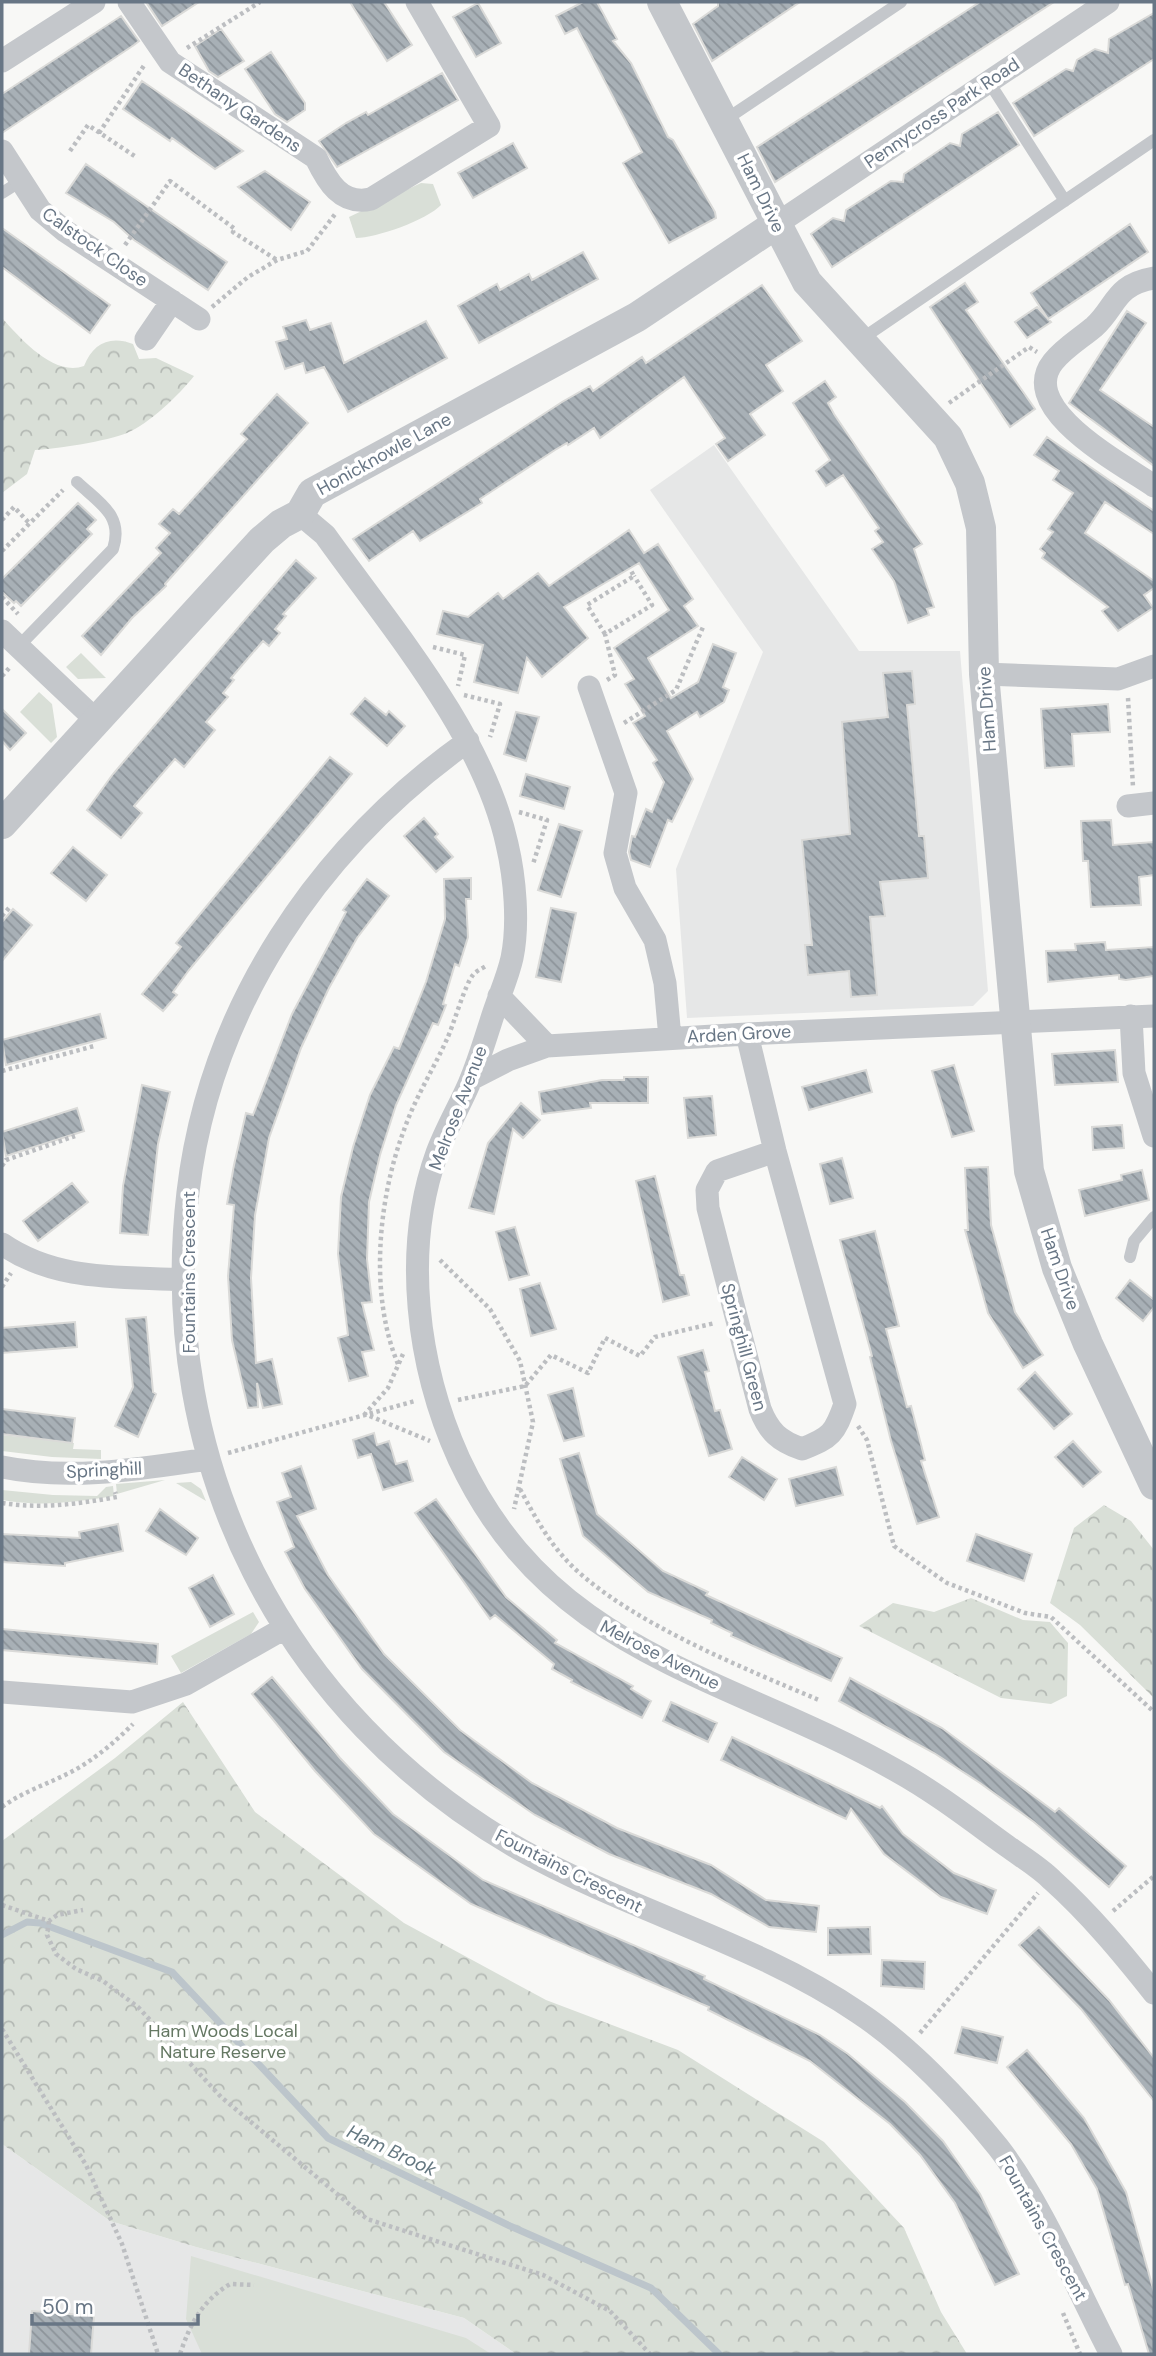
<svg xmlns="http://www.w3.org/2000/svg" width="1156" height="2356" font-family="'DM Sans',sans-serif">
<style>
.built{fill:#e6e7e7}
.green{fill:#d9dfd7}
.forest{fill:url(#forest-crowns)}
.lines{fill:none;stroke-linecap:round;stroke-linejoin:round}
.stream{stroke:#bcc5cb;stroke-width:7}
.building{fill:url(#building-back-hatch);stroke:#dadad8;stroke-width:2}
.path{stroke:#bcbec1;stroke-width:4.5;stroke-dasharray:3.5 3.5;stroke-linecap:butt}
.service{stroke:#c4c7cb;stroke-width:12}
.minor{stroke:#c4c7cb;stroke-width:23}
.tertiary{stroke:#c4c7cb;stroke-width:30}
.labels{text-anchor:middle;stroke-width:7;stroke-linejoin:round;paint-order:stroke}
.street-label{font-size:18px;fill:#687685;stroke:#fff}
.park-label{font-size:18px;fill:#657863;stroke:#fff}
.water-label{font-size:19px;font-style:italic;fill:#647781;stroke:#fff}
</style>
<defs>
<pattern id="forest-crowns" width="20" height="18" patternUnits="userSpaceOnUse" patternTransform="scale(1.75)"><rect width="20" height="18" fill="#d9dfd7"/><path d="M2 6a3 3 0 1 1 6 0M12 15a3 3 0 1 1 6 0" fill="none" stroke="#b4b9b4"/></pattern>
<pattern id="building-back-hatch" width="6" height="6" patternUnits="userSpaceOnUse" patternTransform="scale(1.75)"><rect width="6" height="6" fill="#a8b0b6"/><path d="M-1 5l2 2M0 0l6 6M5-1l2 2" fill="none" stroke="#8d949a"/></pattern>
</defs>
<rect width="100%" height="100%" fill="#f8f8f6"/>
<path class="built" d="M714,445L859,651H960L988,991L973,1006L687,1018L676,869L763,652L650,490Z
M2,2144L110,2221L196,2247L464,2318L516,2354H2Z"/>
<path class="green" d="M421,183L433,184L441,205C427,220 376,238 356,238L349,217Z
M81,653L106,678L78,679L66,667Z
M39,692L52,704L57,737L51,743L20,712Z
M2,1435L74,1443L73,1449L101,1450V1459L52,1457L2,1451Z
M165,1480L117,1494L116,1484Z
M191,1482L201,1489L206,1501L176,1483Z
M113,1486L114,1496C76,1502 40,1507 2,1500V1490L53,1495L97,1496L106,1487Z
M253,1612L259,1622L251,1634L181,1673L171,1656Z
M191,2256L466,2338L491,2354H202L186,2319Z"/>
<path class="forest" d="M2,318C21,339 54,377 84,366C93,344 109,335 133,344L139,359L156,358L194,376C179,395 149,424 127,433C107,441 57,449 35,450L27,474L2,493Z
M1104,1505L1131,1521L1154,1550V1698L1080,1625L1050,1603L1074,1528Z
M971,1598L1023,1620L1050,1622L1068,1643L1067,1696L1051,1704L1001,1698L859,1626L893,1603L934,1612Z
M183,1702L255,1812L404,1923L546,2000L678,2050L824,2142L904,2228L941,2312L967,2354H516L464,2318L196,2247L110,2221L2,2144V1841L115,1758Z"/>
<g class="lines">
<path class="stream" d="M2,1935L27,1922L40,1923L172,1972L328,2138L510,2226L651,2288L719,2354"/>
</g>
<path class="building" d="M146,2H199L162,26Z
M350,2H384L412,45L387,61Z
M583,2H597L617,39L613,41L631,63L668,137L673,140L715,212L716,218L669,243L623,163L642,152L577,28L565,34L556,16Z
M718,2H800L712,61L693,24L718,6Z
M980,2H1054L775,182L757,147Z
M478,3L501,43L476,57L453,17Z
M1154,13V59L1034,136L1013,103L1066,69L1073,71L1077,60L1095,49L1108,53L1109,39Z
M121,16L139,41L134,45L2,133V94Z
M221,29L244,61L218,77L209,71L195,46Z
M271,52L305,103V110L287,122L275,114L245,69Z
M442,73L458,100L337,167L319,141L346,123L366,112L368,115Z
M142,81L203,123L243,151L215,169L172,138L170,141L123,109Z
M998,112L1019,145L832,267L811,234L833,218L844,221L846,210L891,181L903,182L904,174L950,143L960,146L962,134Z
M513,143L527,168L473,198L458,173Z
M86,164L227,262L208,290L134,240L114,222L66,193Z
M265,171L310,202L291,230L238,187Z
M1130,224L1148,252L1048,319L1031,293Z
M2,228L110,305L90,333L2,267Z
M583,252L598,279L479,343L458,306L497,284L500,290L529,274L532,280Z
M965,283L978,302L966,310L1035,409L1010,427L930,307Z
M762,285L802,341L766,365L783,391L750,414L765,435L728,461L716,444L725,438L684,377L600,438L594,428L568,445L567,443L555,450L480,499L482,503L420,541L413,531L369,561L353,539L562,402L590,386L593,391L642,357L646,363Z
M1037,307L1051,322L1027,338L1015,322Z
M1127,311L1146,323L1100,390L1154,427V466L1069,403Z
M306,320L310,330L331,323L344,363L426,321L447,358L348,412L324,367L306,373L303,363L285,369L276,342L287,339L283,327Z
M825,381L836,397L828,403L834,414L922,544L914,549L934,607L927,609L929,615L908,623L894,581L872,549L883,542L875,531L879,528L843,475L826,486L816,471L830,460L793,403Z
M277,394L308,423L165,584L166,586L132,618L101,655L82,636L161,553L156,548L170,533L159,524L173,509L179,514L237,450L247,439L241,434Z
M1047,437L1154,511V534L1105,502L1085,533L1154,581V588L1144,595L1153,608L1118,631L1102,611L1108,607L1042,558L1045,553L1040,549L1053,532L1048,529L1073,493L1053,480L1059,471L1034,455Z
M78,503L96,520L87,529L92,534L21,606L16,601L14,603L2,592V579Z
M629,530L644,553L658,544L693,599L684,606L698,626L648,658L671,698L698,682L713,644L736,653L723,687L729,690L724,702L700,717L697,712L667,731L693,779L672,822L668,820L650,867L631,860L629,852L632,836L635,837L646,809L652,812L664,782L653,763L657,760L633,723L645,716L625,684L634,679L614,648L669,610L639,563L564,607L588,638L542,677L527,658L518,693L474,682L483,645L437,634L443,611L468,617L498,593L503,599L538,573L549,586Z
M296,560L316,578L283,614L286,616L275,629L280,633L269,646L263,641L231,678L234,680L223,693L228,697L206,722L215,730L184,767L175,759L134,806L142,813L121,838L87,810L113,774Z
M912,671L915,704L907,705L919,836H924L928,878L880,882L885,916L870,917L877,995L851,997L849,971L808,975L805,945H812L802,840L850,834L842,722L888,717L883,673Z
M365,698L386,715L389,711L405,726L387,746L351,714Z
M1108,704L1110,732L1072,734L1074,766L1045,768L1041,709Z
M2,709L26,733L10,750L2,741Z
M516,712L539,717L526,761L504,754Z
M330,757L352,774L189,970L173,992L177,995L163,1011L142,994L181,947L176,943Z
M526,774L570,787L564,809L520,796Z
M424,818L438,834L435,837L453,857L436,872L404,836Z
M1111,820L1113,845L1154,842V875L1139,877L1141,905L1091,907L1088,861H1083L1081,821Z
M559,824L582,831L561,897L538,890Z
M73,847L107,875L86,901L51,873Z
M471,878V899H466L468,937L459,966L455,964L443,1004L446,1005L438,1025L433,1023L396,1105L380,1155L369,1202L367,1259L372,1302L362,1303L374,1350L362,1352L368,1376L349,1381L338,1338L348,1335L338,1254L341,1197L353,1147L370,1095L394,1047L399,1049L426,982L445,919L444,879Z
M367,879L389,896L357,938L329,988L301,1048L269,1138L255,1215L251,1278L253,1313L256,1363L272,1359L282,1404L263,1408L257,1383L258,1407L248,1408L232,1340L228,1276L234,1205L227,1204L234,1165L246,1113L253,1115L292,1014L346,912L343,910Z
M551,908L576,913L561,982L536,977Z
M13,909L32,925L2,961V922Z
M1105,942L1106,950L1154,947V976L1126,980L1119,979V975L1048,982L1046,951L1076,950L1075,944Z
M100,1014L106,1038L6,1065L2,1040Z
M1115,1050L1118,1082L1055,1085L1052,1054Z
M954,1065L974,1131L952,1137L932,1071Z
M866,1070L872,1092L809,1110L802,1087Z
M624,1077H648V1103H590L591,1108L542,1114L539,1092L602,1080H624Z
M142,1085L170,1092L158,1144L148,1235L120,1233L123,1186Z
M712,1096L716,1135L688,1138L684,1098Z
M521,1103L540,1120L523,1138L513,1129L494,1214L469,1208L488,1143Z
M77,1108L84,1131L6,1156L2,1132Z
M1122,1125L1124,1148L1093,1150L1092,1127Z
M842,1158L853,1198L830,1204L820,1164Z
M988,1167L991,1225L1015,1312L1043,1355L1023,1368L988,1313L965,1230H968L965,1168Z
M1142,1170L1149,1200L1085,1216L1079,1190L1122,1180L1121,1175Z
M655,1176L680,1275H684L689,1295L663,1302L636,1181Z
M72,1183L88,1202L38,1241L23,1221Z
M515,1227L529,1275L509,1280L496,1232Z
M875,1231L899,1326L886,1329L907,1407L911,1406L925,1460L921,1461L939,1517L917,1524L891,1441L870,1357L872,1356L840,1240Z
M1130,1280L1154,1300V1307L1143,1321L1116,1298Z
M540,1283L556,1329L531,1336L520,1289Z
M146,1317L153,1392L156,1394L138,1437L115,1426L133,1387L126,1319Z
M75,1322L77,1347L2,1353V1328Z
M703,1350L709,1371L705,1372L715,1411L720,1410L732,1449L709,1456L678,1357Z
M1035,1372L1072,1414L1054,1429L1018,1389Z
M573,1388L584,1436L564,1441L548,1395Z
M2,1409L75,1418L72,1443L2,1434Z
M374,1433L377,1445L389,1441L396,1464L407,1461L413,1481L383,1490L371,1454L358,1458L353,1440Z
M1073,1441L1101,1472L1083,1487L1055,1457Z
M579,1453L597,1514L663,1571L708,1592L706,1595L842,1658L831,1681L731,1636L732,1633L711,1623L712,1620L648,1592L583,1536L560,1459Z
M742,1457L777,1479L764,1500L729,1477Z
M301,1466L316,1509L297,1516L328,1575L384,1654L460,1730L532,1783L617,1828L711,1865L766,1900L819,1906L816,1932L769,1927L711,1894L609,1854L535,1815L444,1752L362,1669L305,1589L285,1552L294,1547L277,1502L291,1497L282,1473Z
M836,1467L843,1495L796,1506L789,1479Z
M436,1499L506,1597L557,1640L555,1643L633,1686L631,1689L651,1701L642,1718L571,1682L572,1680L552,1669L554,1664L495,1615L490,1619L415,1513Z
M160,1509L198,1538L186,1555L146,1531Z
M118,1524L123,1551L65,1563V1566L2,1562V1534L80,1538L79,1532Z
M976,1534L1032,1554L1024,1581L967,1561Z
M213,1575L234,1614L210,1627L189,1588Z
M2,1629L158,1644L157,1664L2,1650Z
M272,1677L340,1758L393,1814L483,1880L705,1976L704,1979L820,2035L848,2054L905,2102L943,2141L980,2194L1019,2274L995,2285L955,2203L920,2155L890,2124L810,2061L708,2010L709,2007L471,1904L374,1834L315,1771L252,1694Z
M850,1678L942,1728L1055,1812L1059,1808L1126,1866L1109,1887L1034,1822L980,1783L934,1753L839,1701Z
M671,1702L717,1723L708,1742L663,1721Z
M732,1737L880,1808L882,1806L903,1834L954,1873L996,1890L987,1914L941,1897L884,1854L851,1809L846,1819L721,1760Z
M870,1927L871,1954L828,1955V1928Z
M1039,1927L1109,2000L1154,2058V2101L1081,2009L1019,1945Z
M882,1960L925,1962L924,1989L881,1986Z
M962,2027L1003,2037L997,2063L955,2053Z
M1027,2050L1084,2118L1126,2192L1154,2292V2354H1149L1128,2284L1125,2285L1097,2189L1071,2144L1007,2067Z
M32,2311L94,2316L91,2354H29Z"/>
<g class="lines">
<path class="path" d="M187,48L260,2
M99,133L145,64
M70,151L88,125L136,157
M125,245L170,181L235,229L233,232L277,260
M212,307L248,277L277,260L307,251L336,213
M949,403L1029,347L1037,352
M2,520L14,507L30,524
M2,551L63,490
M2,597L18,614
M605,634L587,605L634,576L630,569
M433,647L465,655L458,686
M2,676L11,666
M607,680L615,675L605,634L652,605L634,576
M464,695L500,704L490,737
M1128,698L1133,787
M624,723L676,690L703,627
M519,812L547,820L533,864
M2,916L9,908
M2,1071L94,1046
M2,1166L6,1160L75,1136
M440,1260L490,1309L520,1361L533,1422L514,1509
M2,1287L11,1273
M403,1354L388,1388L365,1414L430,1441
M398,1364C369,1295 378,1199 404,1130C415,1098 433,1070 447,1039C454,1024 465,984 473,975C476,971 483,968 486,966
M458,1400L525,1386L551,1355L588,1373L605,1338L640,1356L655,1337L715,1323
M858,1426L867,1440L894,1546L947,1583L1025,1613L1051,1617L1154,1712
M228,1453L415,1401
M520,1489C535,1517 550,1545 574,1568C634,1624 743,1668 819,1700
M2,1503C41,1509 78,1504 117,1497L115,1492
M2,1807C24,1791 48,1784 71,1772C94,1760 115,1742 133,1724
M2,1905L49,1921L57,1915L83,1910
M1113,1911L1154,1876
M49,1921L47,1935L56,1954L76,1969L103,1981L138,2007L221,2097L367,2219L543,2275L610,2311L650,2354
M2,2029L86,2165L122,2244L158,2354
M920,2033L1038,1893
M1063,2313L1080,2354
M180,2354C190,2324 202,2301 230,2284L254,2285"/>
<path class="service" d="M989,82L1065,201
M725,120L901,2
M2,193L21,181
M860,340L1154,140
M18,647L113,549C124,515 99,503 77,482
M1130,1257L1134,1241L1154,1217"/>
<path class="minor" d="M129,2L170,62L316,158C327,181 341,206 371,199L489,126L417,2
M2,61L94,2
M2,151L40,210L65,231L199,319
M775,225L1108,2
M1154,278C1114,285 1117,306 1094,327C1081,338 1064,348 1053,362C1016,409 1124,465 1154,486
M146,339L172,301
M300,514L325,535C390,626 483,734 507,844C515,878 519,924 512,958C508,976 500,994 494,1012C486,1036 479,1061 469,1084C459,1107 446,1129 437,1153C402,1250 417,1366 459,1459C551,1656 727,1674 897,1771C935,1792 971,1820 1007,1846C1022,1857 1039,1867 1052,1880C1090,1914 1123,1954 1154,1993
M2,631L98,722
M984,674L1118,679L1154,666
M589,687L626,793L615,853L625,888L655,940L665,983L670,1038
M468,741C318,848 210,1006 188,1192C156,1464 284,1715 521,1850C630,1911 756,1943 859,2013C909,2046 961,2101 998,2147C1041,2202 1078,2291 1111,2354
M1128,806L1154,803
M499,996L547,1046
M1131,1016L1134,1073L1154,1136
M747,1034L775,1151L845,1404C835,1433 831,1438 802,1449C779,1441 769,1432 760,1409L708,1208L707,1190L717,1171L775,1151
M471,1079L508,1060L547,1046L747,1034L1154,1016
M2,1244C57,1282 120,1276 185,1280
M2,1467C70,1481 139,1469 207,1459
M2,1692L132,1702L186,1684L283,1629"/>
<path class="tertiary" d="M662,2L807,282L948,437L970,483L981,528L984,674L1029,1171L1057,1268L1088,1344L1154,1485
M2,824L262,540L281,524L300,514L312,493L637,317L775,225"/>
</g>
<g class="labels">
<g class="street-label">
<text transform="translate(240 108) rotate(34)" y="6">Bethany Gardens</text>
<text transform="translate(942 113) rotate(-34)" y="6">Pennycross Park Road</text>
<text transform="translate(761 193) rotate(64)" y="6">Ham Drive</text>
<text transform="translate(95 247) rotate(35)" y="6">Calstock Close</text>
<text transform="translate(384 454) rotate(-29)" y="6">Honicknowle Lane</text>
<text transform="translate(987 709) rotate(-94)" y="6">Ham Drive</text>
<text transform="translate(739 1034) rotate(-3)" y="6">Arden Grove</text>
<text transform="translate(458 1108) rotate(-69)" y="6">Melrose Avenue</text>
<text transform="translate(1060 1269) rotate(71)" y="6">Ham Drive</text>
<text transform="translate(189 1272) rotate(-90)" y="6">Fountains Crescent</text>
<text transform="translate(744 1347) rotate(75)" y="6">Springhill Green</text>
<text transform="translate(104 1470) rotate(-3)" y="6">Springhill</text>
<text transform="translate(660 1655) rotate(27)" y="6">Melrose Avenue</text>
<text transform="translate(569 1871) rotate(27)" y="6">Fountains Crescent</text>
<text transform="translate(1043 2228) rotate(61)" y="6">Fountains Crescent</text>
</g>
<g class="park-label">
<text x="223" y="2037">Ham Woods Local<tspan x="223" dy="21">Nature Reserve</tspan></text>
</g>
<g class="water-label">
<text transform="translate(392 2150) rotate(25)" y="7">Ham Brook</text>
</g>
</g>
<rect width="1156" height="2356" fill="none" stroke="#687685" stroke-width="7"/>
<path d="M32 2314v10h166v-10" fill="none" stroke="#687685" stroke-width="3.5"/>
<text x="42" y="2314" font-size="21" fill="#687685" stroke="#ffffff" stroke-width="5" paint-order="stroke">50 m</text>
</svg>
